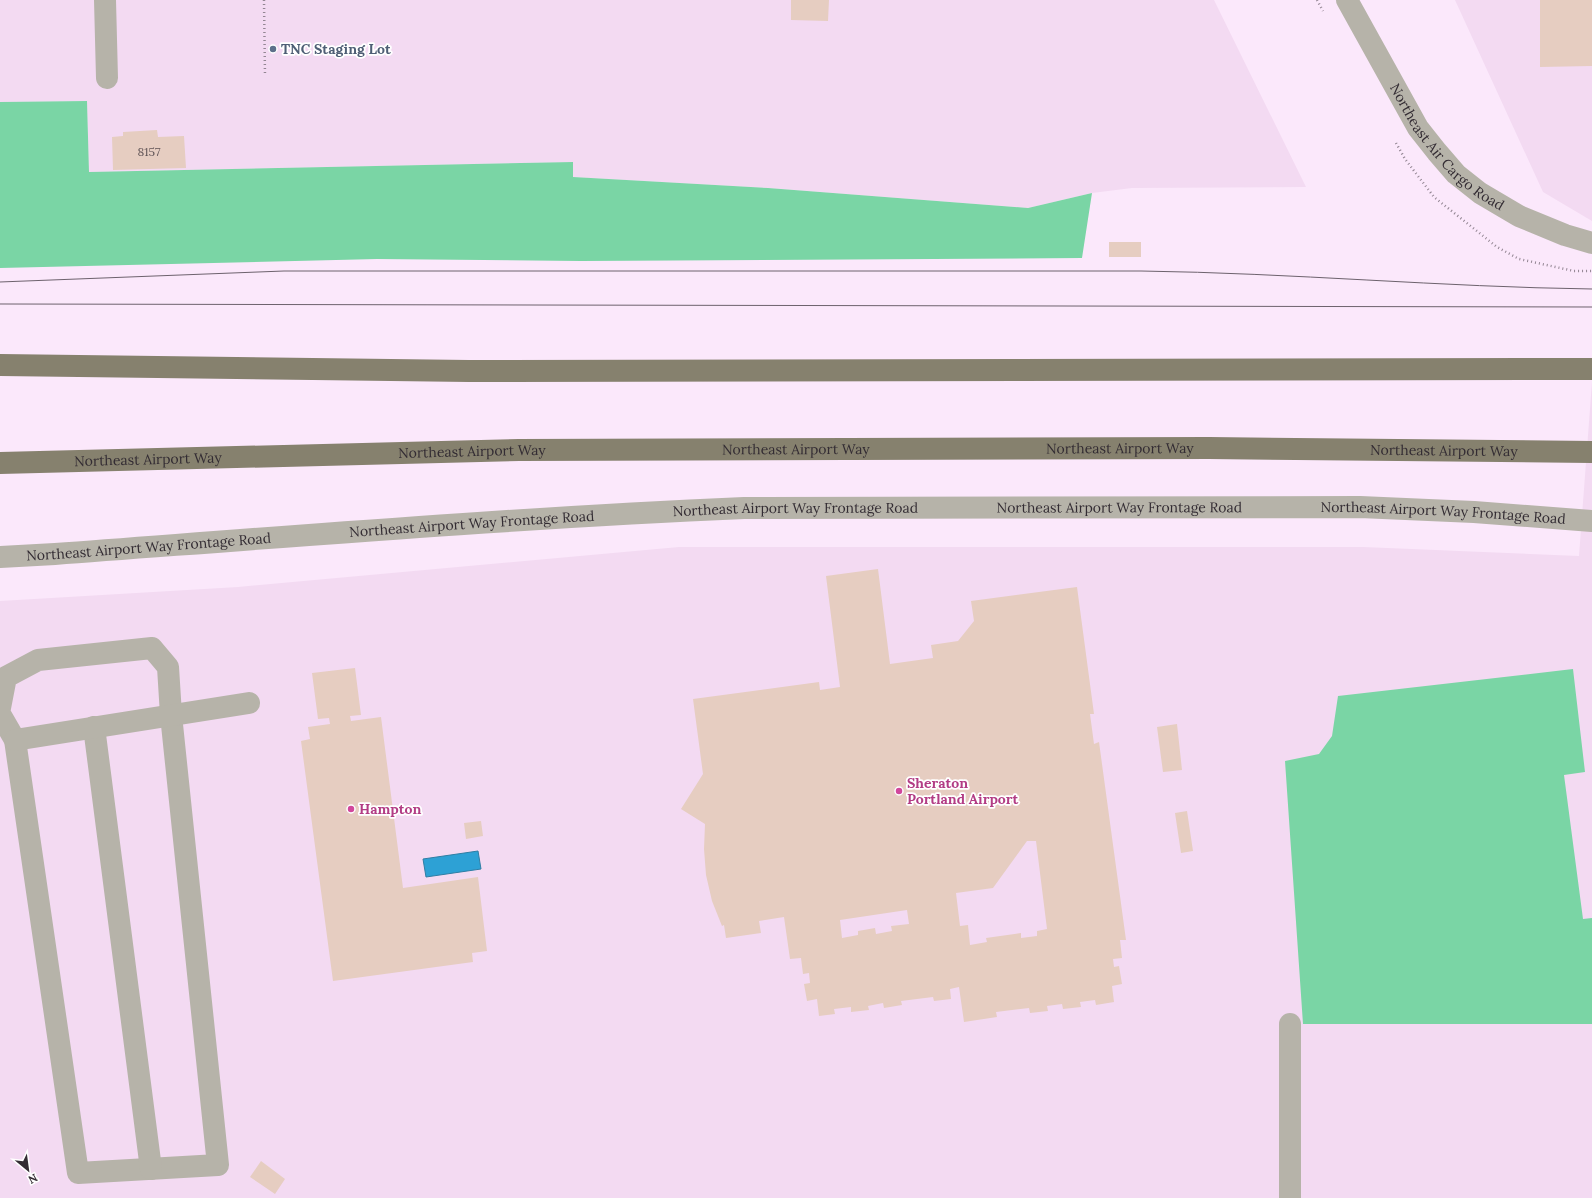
<svg xmlns="http://www.w3.org/2000/svg" width="1592" height="1198" font-family="Lora,serif">
<style>
.built{fill:#f3daf2}
.green{fill:#7ad5a5}
.water{fill:#2da1d5;stroke:#2f7ea4}
.building{fill:#e6cdc1;fill-rule:evenodd}
.lines{fill:none;stroke-linecap:round;stroke-linejoin:round}
.path{stroke:#938693;stroke-width:2.5;stroke-dasharray:1 3;stroke-linecap:butt}
.minor{stroke:#b6b3a9;stroke-width:22}
.major{stroke:#86816e;stroke-width:22}
.tram{stroke:#6d626d;stroke-width:1}
.service-dot{fill:#5c6f8a;stroke:#fff;stroke-width:1.5}
.hotel-dot{fill:#d1479c;stroke:#fff;stroke-width:1.5}
.labels{text-anchor:middle;stroke-width:3.5;stroke-linejoin:round;paint-order:stroke}
.number-label{font-size:12px;fill:#605456}
.service-label{font-size:14px;font-weight:bold;fill:#4e5e75;stroke:#fff;text-anchor:start}
.street-label{font-size:14px;fill:#332c33;stroke:#fff}
.hotel-label{font-size:14px;font-weight:bold;fill:#b23c85;stroke:#fff;text-anchor:start}
</style>
<rect width="100%" height="100%" fill="#fbe8fb"/>
<path class="built" d="M0,0H1214L1306,187L1132,188L1092,193L1028,208L768,188L572,177V162L89,172L87,101L0,102Z
M1455,0H1592V221L1543,192Z
M1592,382V1198H0V601L238,587L679,547H1363L1579,556Z"/>
<path class="green" d="M87,101L89,172L573,162V177L768,188L1028,208L1092,193L1082,258L581,261L377,259L0,268V102Z
M1573,669L1585,772L1564,775L1583,919L1592,918V1024H1303L1285,761L1319,754L1332,736L1338,696Z"/>
<path class="water" d="M478,851L481,869L426,877L423,859Z"/>
<path class="building" d="M791,0H829L828,21L791,20Z
M1540,0H1592V66L1540,67Z
M157,130L158,137L184,136L186,168L113,170L112,137L123,136V132Z
M1109,242H1141V257H1109Z
M878,569L890,664L933,658L931,645L958,641L974,621L971,601L1077,587L1094,714H1090L1094,744L1099,742L1126,940H1120L1122,958L1113,959L1114,967L1119,966L1122,984L1112,986L1114,1002L1096,1005L1095,1000L1080,1002L1081,1007L1063,1009L1062,1004L1047,1006L1048,1011L1030,1013L1029,1008L996,1012L997,1017L964,1022L959,987L950,989L951,999L934,1001L933,997L901,1001L902,1005L884,1008L883,1003L868,1006L869,1010L851,1012V1007L834,1009L835,1014L819,1016L817,999L807,1001L804,984L810,983L809,973L803,974L801,958L790,959L784,917L759,921L761,933L726,938L724,925L722,926L712,901L706,875L704,849L705,824L681,809L703,774L693,699L819,682L820,690L840,687L826,576ZM1027,841H1036L1047,929L1037,931V936L1021,938V933L986,938L987,942L970,945L968,925L960,926L956,893L993,888ZM907,910L909,924L891,926L892,931L876,934L875,928L858,931V935L842,938L840,920Z
M355,668L361,715L350,716L351,721L381,717L403,888L478,877L487,951L472,953L473,962L333,981L301,741L310,739L308,727L330,724L329,718L318,719L312,673Z
M1177,724L1182,770L1163,772L1157,727Z
M1187,811L1193,851L1181,853L1175,813Z
M481,821L483,836L466,839L464,823Z
M261,1161L285,1179L275,1194L250,1177Z"/>
<g class="lines">
<path class="path" d="M264,0L265,76
M1317,0L1323,11
M1396,143L1405,159L1434,197L1497,247L1519,259L1574,271H1592"/>
<g class="minor">
<path d="M105,0L107,78"/>
<path id="s1" d="M1347,0L1418,128L1437,152L1456,174L1480,193L1519,216L1565,235L1592,243"/>
<path id="s2" d="M0,557L55,554C284,537 514,518 744,508L1360,507L1474,512L1592,521"/>
<path d="M0,708L6,677L38,660L152,648L168,667L171,715L218,1165L78,1173L15,740L0,714"/>
<path d="M94,727L151,1169"/>
<path d="M15,740L249,703"/>
<path d="M1290,1024V1198"/>
</g>
<g class="major">
<path d="M0,365L469,371L1592,369"/>
<path id="s3" d="M0,463L519,450L1209,448L1592,452"/>
</g>
<path class="tram" d="M0,282L284,271H1141C1292,273 1442,287 1592,289
M0,304L1592,307"/>
</g>
<circle class="service-dot" cx="273" cy="49" r="4"/>
<g class="hotel-dot">
<circle cx="899" cy="791" r="4"/>
<circle cx="351" cy="809" r="4"/>
</g>
<g class="labels">
<g class="number-label">
<text x="149" y="156">8157</text>
</g>
<g class="service-label">
<text x="281" y="54">TNC Staging Lot</text>
</g>
<g class="street-label">
<text dy="5" stroke="none"><textPath href="#s1" startOffset="180">Northeast Air Cargo Road</textPath></text>
<text dy="5" stroke="none"><textPath href="#s3" startOffset="796">Northeast Airport Way</textPath></text>
<text dy="5" stroke="none"><textPath href="#s3" startOffset="1120">Northeast Airport Way</textPath></text>
<text dy="5" stroke="none"><textPath href="#s3" startOffset="1444">Northeast Airport Way</textPath></text>
<text dy="5" stroke="none"><textPath href="#s3" startOffset="472">Northeast Airport Way</textPath></text>
<text dy="5" stroke="none"><textPath href="#s3" startOffset="148">Northeast Airport Way</textPath></text>
<text dy="5" stroke="none"><textPath href="#s2" startOffset="1121">Northeast Airport Way Frontage Road</textPath></text>
<text dy="5" stroke="none"><textPath href="#s2" startOffset="797">Northeast Airport Way Frontage Road</textPath></text>
<text dy="5" stroke="none"><textPath href="#s2" startOffset="1445">Northeast Airport Way Frontage Road</textPath></text>
<text dy="5" stroke="none"><textPath href="#s2" startOffset="473">Northeast Airport Way Frontage Road</textPath></text>
<text dy="5" stroke="none"><textPath href="#s2" startOffset="149">Northeast Airport Way Frontage Road</textPath></text>
</g>
<g class="hotel-label">
<text x="907" y="788">Sheraton<tspan x="907" dy="16">Portland Airport</tspan></text>
<text x="359" y="814">Hampton</text>
</g>
</g>
<g transform="translate(28 1170) rotate(151)" stroke="#ffffff" stroke-width="3" paint-order="stroke">
<path d="M0-3L7 15L0 10L-7 15Z" fill="#332c33"/>
<text y="-6" font-size="11" font-weight="bold" text-anchor="middle" fill="#332c33">N</text>
</g>
</svg>
